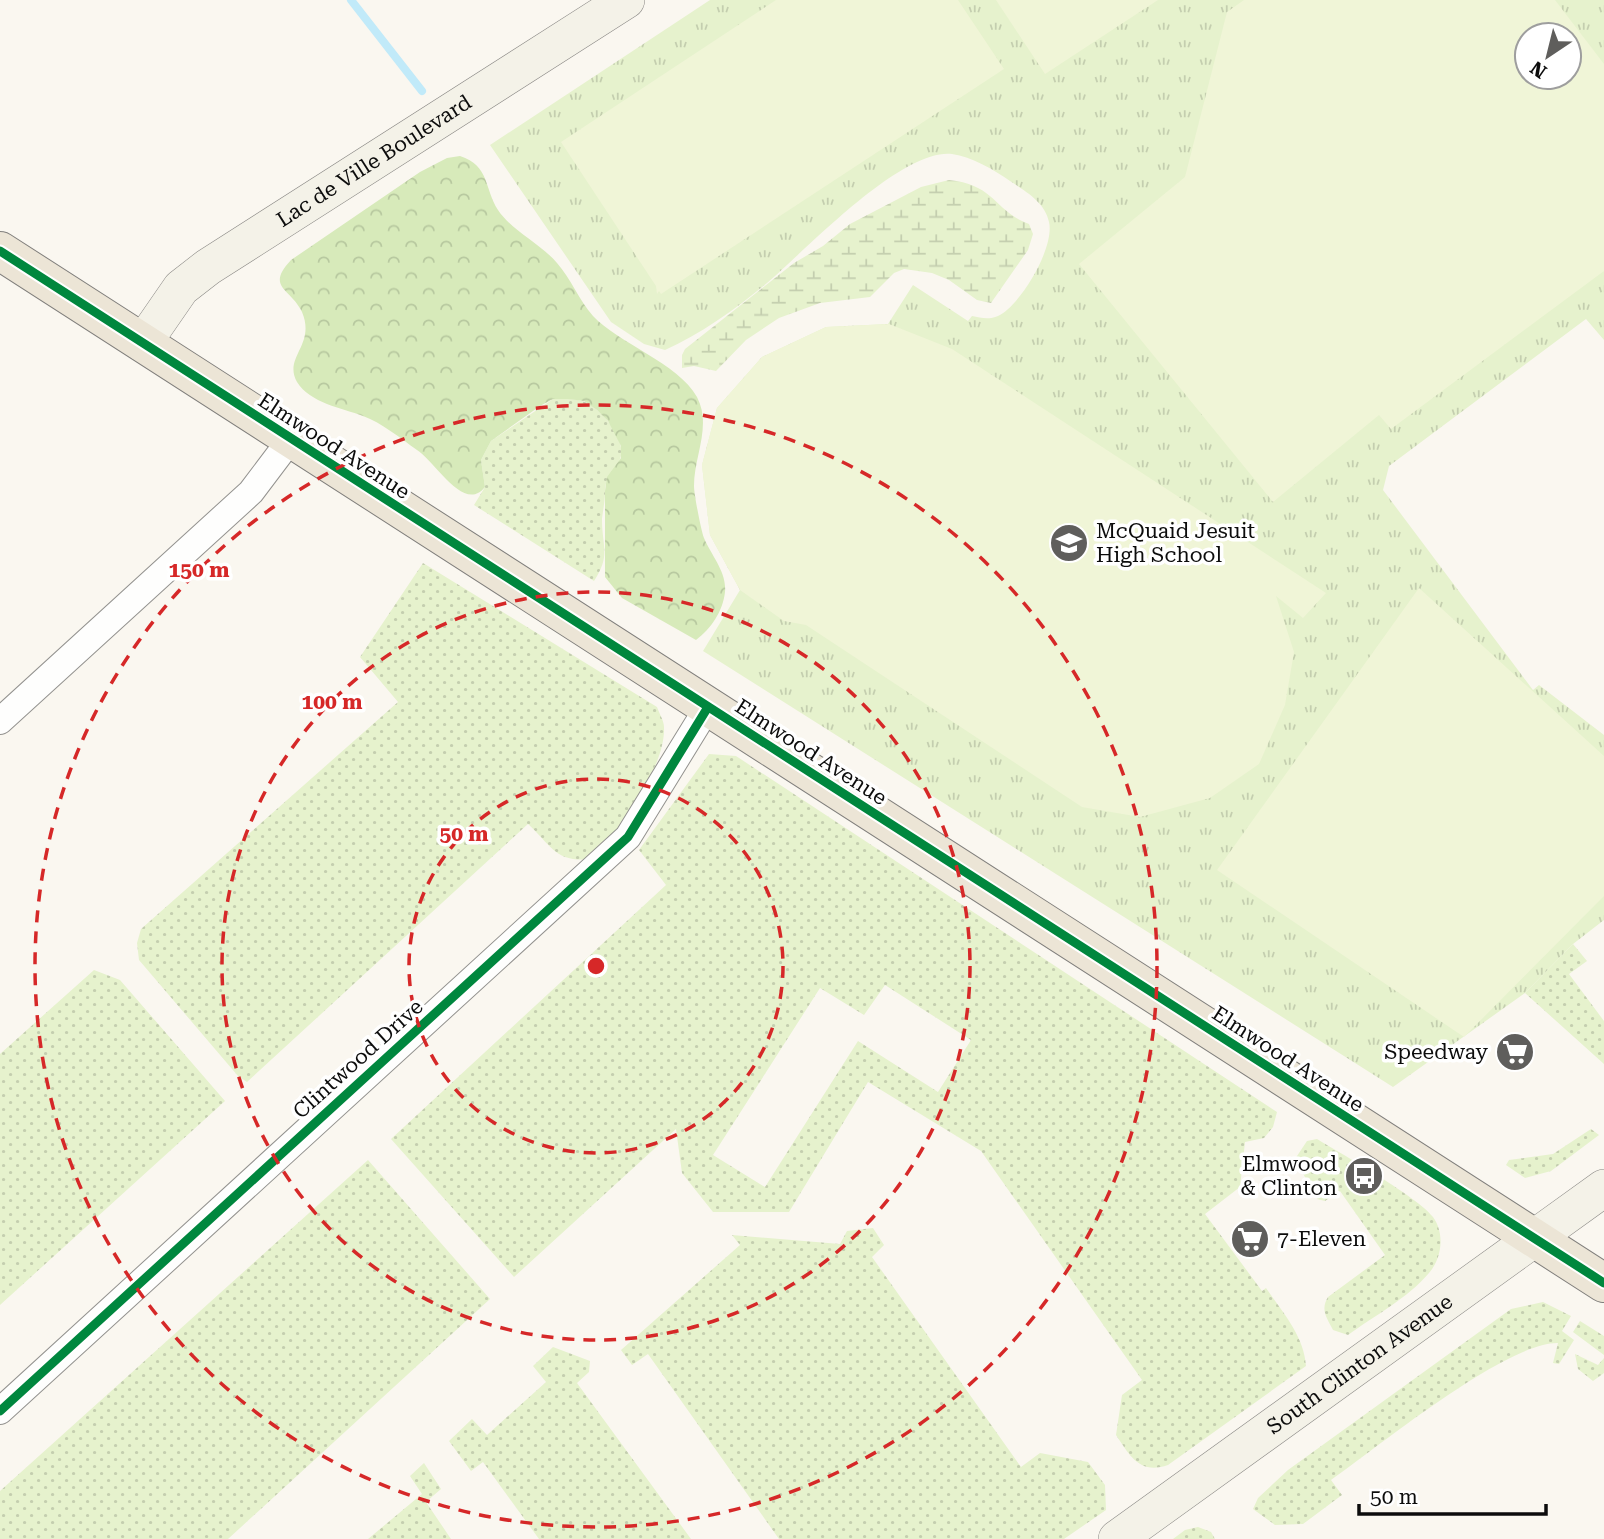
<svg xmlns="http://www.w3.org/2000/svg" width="1604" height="1539" font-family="'Roboto Serif',serif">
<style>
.grass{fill:url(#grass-dots);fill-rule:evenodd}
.forest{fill:url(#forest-crowns)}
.wetland{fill:url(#wetland-marsh)}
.park{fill:url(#park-tufts);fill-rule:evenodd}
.pitch{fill:#f0f5d7;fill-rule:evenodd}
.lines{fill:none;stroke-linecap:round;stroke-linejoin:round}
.stream{stroke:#c1eaf9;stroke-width:8}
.street-casing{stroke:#93928f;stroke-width:28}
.secondary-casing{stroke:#8a8885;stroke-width:38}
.primary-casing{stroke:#807f7c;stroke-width:40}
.street{stroke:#fefefd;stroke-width:26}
.secondary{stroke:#f4f2e8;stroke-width:37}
.primary{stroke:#ece5d6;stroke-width:38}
.cycleway-casing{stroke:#fff;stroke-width:13}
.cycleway{stroke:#00873e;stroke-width:9}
.ring{fill:none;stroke:#d62828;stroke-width:3.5;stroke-dasharray:12 9}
.labels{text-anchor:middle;stroke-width:7;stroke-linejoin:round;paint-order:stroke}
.street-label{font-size:21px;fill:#0c0c0c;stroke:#fff}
.poi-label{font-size:21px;fill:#0c0c0c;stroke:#fff;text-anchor:start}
.centre{fill:#d62828;stroke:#fff;stroke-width:3.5}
.ring-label{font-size:21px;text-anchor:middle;font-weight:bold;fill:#d62828;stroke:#fff;stroke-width:7;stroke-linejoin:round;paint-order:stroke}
</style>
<defs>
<pattern id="grass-dots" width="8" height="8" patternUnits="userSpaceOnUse" patternTransform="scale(1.75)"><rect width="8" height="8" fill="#e6f2cd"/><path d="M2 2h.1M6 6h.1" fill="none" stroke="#c4ceaf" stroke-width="1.8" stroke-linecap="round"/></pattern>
<pattern id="forest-crowns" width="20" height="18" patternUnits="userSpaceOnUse" patternTransform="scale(1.75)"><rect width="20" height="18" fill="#d7eaba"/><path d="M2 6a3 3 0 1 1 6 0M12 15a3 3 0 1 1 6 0" fill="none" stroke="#b7c89f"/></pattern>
<pattern id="wetland-marsh" width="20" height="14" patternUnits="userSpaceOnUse" patternTransform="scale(1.75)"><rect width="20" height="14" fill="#e6f2cd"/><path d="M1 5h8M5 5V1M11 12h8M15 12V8" fill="none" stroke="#c4ceaf"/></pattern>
<pattern id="park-tufts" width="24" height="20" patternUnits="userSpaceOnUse" patternTransform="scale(1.75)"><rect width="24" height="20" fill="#e6f2cd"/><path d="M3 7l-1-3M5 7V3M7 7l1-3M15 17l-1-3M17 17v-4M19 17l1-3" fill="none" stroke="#c4ceaf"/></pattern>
</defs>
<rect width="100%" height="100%" fill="#faf7f0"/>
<path class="grass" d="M553,399C563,399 576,398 585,402C601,409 628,440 620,459C615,472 605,476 605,492C605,501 603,510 602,519C602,547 611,555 594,581L474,505L485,487L481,460L491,441Z
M423,563L657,707C659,713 664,721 664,727C666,768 618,830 593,859C555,863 553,847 528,824L247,1082L238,1076L139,960L137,943L141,929L398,702L360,657Z
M709,754L736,756L1277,1112L1273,1127L1264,1138L1245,1142L1240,1187L1205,1214L1262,1291L1266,1288C1283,1313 1304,1336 1306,1366L1168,1465C1140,1475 1130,1456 1116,1435L1122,1395L1142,1380L981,1151L868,1082L789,1212H713L682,1173L676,1129L514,1277L391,1139L666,885L639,850ZM885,985L971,1040L938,1092L858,1041L765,1187L713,1155L820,988L864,1015Z
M1573,944L1587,961L1569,974L1604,1021V1064L1525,993Z
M94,970L120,980L225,1101L0,1305V1054Z
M1591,1129L1599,1135L1551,1171L1525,1178L1506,1165L1509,1160L1553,1154Z
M1317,1139C1342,1154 1419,1198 1433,1217C1445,1233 1442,1258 1429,1273C1408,1298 1374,1316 1348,1335L1333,1330C1327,1318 1320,1310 1328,1297L1385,1255L1340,1191L1325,1201L1317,1199L1295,1159L1307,1141Z
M368,1160L490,1299L228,1539H0V1491Z
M873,1228L884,1245L872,1257L1021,1467L1040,1453L1088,1462L1105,1485L1106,1510L1064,1539H779L648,1354L632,1365L621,1350L740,1245L732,1235L840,1244L847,1231Z
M1543,1302L1571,1316L1562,1331L1574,1340L1559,1364L1553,1363L1558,1343C1506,1342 1379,1446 1331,1480L1342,1495L1303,1524L1275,1525L1253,1509L1258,1498L1288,1470L1511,1309Z
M1580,1321L1604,1336V1355L1573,1332Z
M553,1347L590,1361L589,1372L577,1383L691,1539H539L483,1462L471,1471L449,1441L472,1419L487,1435L546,1382L533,1366Z
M1575,1354L1598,1365L1604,1358V1373L1593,1381L1578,1369Z
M424,1463L441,1489L426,1502L451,1539H368L422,1494L410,1476Z
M1198,1527L1211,1532L1215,1539H1173L1185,1530Z"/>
<path class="forest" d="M460,156C490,166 484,188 498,210C512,231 540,243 557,263C571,279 579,300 593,316C618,343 678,363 697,397C712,426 694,456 694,486C694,494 701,530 704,538C711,555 727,572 725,592C723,611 711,629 696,640L622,598L605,577V491L607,477L621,458V446L608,421L597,410L584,401L568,399H553L540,406L491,441L481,460L485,487C464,514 435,461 417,450C400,438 382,423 363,416C342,408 310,403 297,382C283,357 316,345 302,312C291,288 265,288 291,260L420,172L447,158Z"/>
<path class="wetland" d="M949,180C996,185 994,211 1029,224L1033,234L1028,250L991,303L977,300L949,280L932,273L904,269L894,273L870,297L820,303L779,318L746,340L716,371L694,366L682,368V355L685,349L794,263L823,246L850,224L921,187Z"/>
<path class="park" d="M710,0H1604V340L1586,319L1389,466L1383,490L1533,690L1539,685L1604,735V920L1573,944L1525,993L1393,1087L703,651L740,590L710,535L702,465L717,408L762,357L826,327L888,324L913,285L968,321L972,316C981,318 989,320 998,316C1021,305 1055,247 1049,222C1045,202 1025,191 1010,181C993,169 972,157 952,154C901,148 805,251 767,283C737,308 701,334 665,350L644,344L611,322L490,145ZM1527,35H1569V77H1527Z"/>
<path class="pitch" d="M776,0H958L1004,69L661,294L659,291L657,294L656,286L561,142Z
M996,0H1158L1045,74Z
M1244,0H1555L1604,64V271L1391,429L1379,415L1273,502L1079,264L1185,177L1227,12ZM1527,35H1569V77H1527Z
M889,324L952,349L1326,593L1303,618L1276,596L1294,652L1285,705L1259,764L1210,798L1140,817L1082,807L806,625L784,621L740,590L710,535L702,465L717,408L762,357L826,327Z
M1419,588L1604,756V896L1464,1037L1217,870Z"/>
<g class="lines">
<path class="stream" d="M351,0L422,91"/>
<defs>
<path id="street" d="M0,721L251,492L291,439
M0,1411L628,837L708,707"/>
<g id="secondary">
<path id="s1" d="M143,343L181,288L208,267L626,0"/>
<path id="s2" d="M1117,1539L1604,1188"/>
</g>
<path id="primary" d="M0,251L1604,1283"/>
</defs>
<use href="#street" class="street-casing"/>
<use href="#secondary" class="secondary-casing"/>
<use href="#primary" class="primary-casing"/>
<use href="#street" class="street"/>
<use href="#secondary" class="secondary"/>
<use href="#primary" class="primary"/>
<defs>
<path id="cycleway" d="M0,251L1604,1283
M0,1411L628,837L708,707"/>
</defs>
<use href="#cycleway" class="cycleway-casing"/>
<use href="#cycleway" class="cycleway"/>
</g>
<g class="ring">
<circle cx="596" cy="966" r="187"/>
<circle cx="596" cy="966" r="374"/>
<circle cx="596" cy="966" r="561"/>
</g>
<defs>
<symbol id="school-disc" viewBox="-11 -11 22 22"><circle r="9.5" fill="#5f5e5c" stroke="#fff"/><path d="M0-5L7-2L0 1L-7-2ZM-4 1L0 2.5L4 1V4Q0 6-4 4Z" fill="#fff"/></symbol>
<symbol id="supermarket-disc" viewBox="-11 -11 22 22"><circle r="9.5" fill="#5f5e5c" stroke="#fff"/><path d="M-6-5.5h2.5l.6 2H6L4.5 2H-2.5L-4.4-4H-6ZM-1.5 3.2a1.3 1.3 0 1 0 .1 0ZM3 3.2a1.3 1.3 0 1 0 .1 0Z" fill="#fff"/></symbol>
<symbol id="bus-disc" viewBox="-11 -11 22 22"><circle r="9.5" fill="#5f5e5c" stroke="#fff"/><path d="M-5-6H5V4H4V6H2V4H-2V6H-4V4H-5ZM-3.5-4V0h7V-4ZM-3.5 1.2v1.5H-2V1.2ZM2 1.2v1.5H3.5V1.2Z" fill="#fff"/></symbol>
</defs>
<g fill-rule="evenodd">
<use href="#school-disc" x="1047" y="521" width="44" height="44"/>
<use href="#supermarket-disc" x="1493" y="1030" width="44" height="44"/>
<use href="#bus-disc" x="1342" y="1154" width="44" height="44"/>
<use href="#supermarket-disc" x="1228" y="1217" width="44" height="44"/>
</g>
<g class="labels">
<g class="street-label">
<text dy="7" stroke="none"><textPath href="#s1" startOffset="298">Lac de Ville Boulevard</textPath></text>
<text transform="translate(334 446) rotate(33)" y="7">Elmwood Avenue</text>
<text transform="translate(811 752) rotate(33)" y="7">Elmwood Avenue</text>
<text transform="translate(358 1059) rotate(-42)" y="7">Clintwood Drive</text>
<text transform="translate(1288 1059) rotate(33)" y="7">Elmwood Avenue</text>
<text dy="7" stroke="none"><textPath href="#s2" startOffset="299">South Clinton Avenue</textPath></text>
</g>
<g class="poi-label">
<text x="1096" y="538">McQuaid Jesuit<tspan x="1096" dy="24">High School</tspan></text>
<text x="1488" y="1059" text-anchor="end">Speedway</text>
<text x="1337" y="1171" text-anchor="end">Elmwood<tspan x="1337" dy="24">&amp; Clinton</tspan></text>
<text x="1277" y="1246">7-Eleven</text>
</g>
</g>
<circle cx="596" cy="966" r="10" class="centre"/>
<g class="ring-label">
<text x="199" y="577">150 m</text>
<text x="332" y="709">100 m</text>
<text x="464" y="841">50 m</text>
</g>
<g transform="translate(1548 56) rotate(215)"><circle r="33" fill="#ffffff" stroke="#9e9e9e" stroke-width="2"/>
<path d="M0-5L12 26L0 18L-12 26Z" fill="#5f5e5c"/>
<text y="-10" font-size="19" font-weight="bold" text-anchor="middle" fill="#0c0c0c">N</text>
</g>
<path d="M1359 1504v10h187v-10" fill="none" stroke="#0c0c0c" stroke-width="3.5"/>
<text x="1370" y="1504" font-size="21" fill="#0c0c0c" stroke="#ffffff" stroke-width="5" paint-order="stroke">50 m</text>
</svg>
